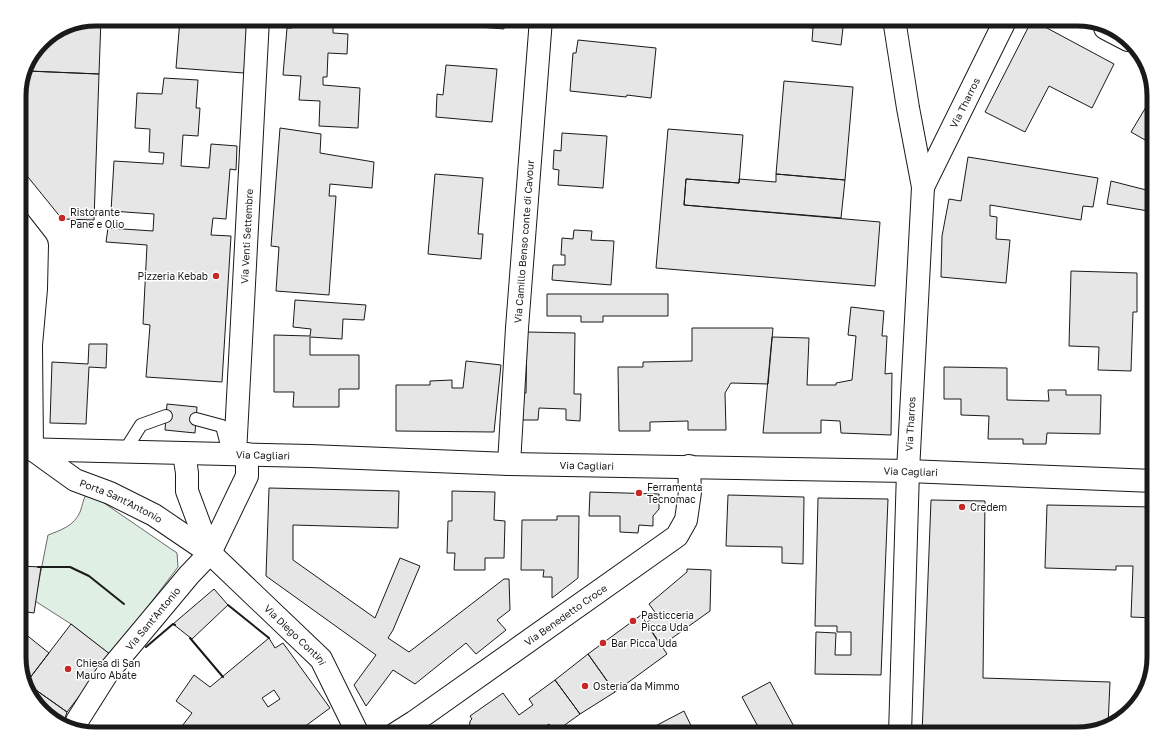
<svg xmlns="http://www.w3.org/2000/svg" width="1173" height="753" font-family="'Golos Text',sans-serif">
<style>
.green{fill:#e0efe3;stroke:#6a6a6a}
.building{fill:#e6e6e6;stroke:#1a1a1a;fill-rule:evenodd}
.lines{fill:none;stroke-linecap:round;stroke-linejoin:round}
.lane-casing{stroke:#1a1a1a;stroke-width:14}
.street-casing{stroke:#1a1a1a;stroke-width:24}
.secondary-casing{stroke:#1a1a1a;stroke-width:24}
.lane{stroke:#fff;stroke-width:12}
.street{stroke:#fff;stroke-width:22}
.secondary{stroke:#fff;stroke-width:22}
.wall{stroke:#1a1a1a;stroke-width:2}
.poi-dot{fill:#c62828;stroke:#fff;stroke-width:1.5}
.labels{text-anchor:middle;stroke-width:3;stroke-linejoin:round;paint-order:stroke}
.street-label{font-size:10px;fill:#1a1a1a;stroke:#fff}
.poi-label{font-size:10px;fill:#1a1a1a;stroke:#fff;text-anchor:start}
.rim{fill:none;stroke:#1a1a1a;stroke-width:5}
</style>
<rect width="100%" height="100%" fill="#fff"/>
<path class="green" d="M88,492L177,553L178,567L111,655L71,624L35,601L48,535C61,530 74,526 80,512C83,504 83,498 88,492Z"/>
<path class="building" d="M96,19H101L99,74L28,71L42,41L67,25Z
M180,19H248L244,73L176,68Z
M293,19H367V27L333,25V33L348,34L347,54L328,53L327,77H323V85L360,88L358,128L319,126L320,101L299,100L301,76L283,75L287,28H292Z
M455,19H505L504,29L455,25Z
M795,19H844L841,45L812,41L813,28L794,26Z
M926,19H980L979,21L972,19L970,25L955,21L953,27Z
M1032,20L1114,64L1092,108L1049,86L1025,132L985,112Z
M578,40L656,48L651,98L627,95L626,97L570,91L573,53H576Z
M446,65L497,69L492,122L436,117L437,94L443,95Z
M28,71L99,74L94,220L62,219L19,166V91Z
M164,78L198,80L196,108H200L198,136L183,135L181,166L209,168L211,144L237,146L236,170L230,169L226,219L213,218L211,235L231,236L222,382L146,377L150,325L143,324L147,245L106,242L108,228L153,231L154,214L111,211L114,161L163,164L164,153L149,152L150,129L135,128L137,93L162,94Z
M784,81L853,87L845,180L776,174Z
M1152,97L1154,98V145L1131,132Z
M280,128L321,134L320,153L374,162L372,188L330,184L329,196H336L329,295L276,291L279,247L271,246Z
M668,129L743,135L739,183L686,179L684,205L880,222L875,286L656,268Z
M562,133L607,136L603,188L558,185L559,170L553,169L554,150L561,151Z
M968,157L1098,178L1093,207L1083,206L1081,220L990,205V216L997,217L996,239L1010,240L1006,283L941,277L942,236L949,199L961,201Z
M435,174L483,178L478,234H483L481,259L428,254Z
M776,174L845,180L841,218L684,205L686,179L739,183V179L776,182Z
M1111,181L1154,192V212L1107,204Z
M574,230L592,231L591,240L614,241L611,285L552,280L553,265H565V255H561L562,238L573,239Z
M1071,271L1137,273V312H1133L1131,371L1098,370L1099,347L1069,346Z
M547,294H668V316H603V322H581V316H547Z
M295,300L366,305L364,320L343,319L342,339L310,337V355H359V389H339V407H293L294,392H274V335L310,336L311,329L293,327Z
M851,307L884,311L882,336H887L885,374L892,373L891,435L841,433L840,421L821,420V433H763L772,337L809,338L807,385H836V383L852,380L856,336L848,335Z
M692,328H773L768,384L731,383L725,393L726,430H688V421L650,422V431H619L618,367H643V362L692,361Z
M527,332L575,333L574,394H581L580,421L566,420V409L539,408L538,420H521L522,393H526Z
M89,344H107L106,368L89,367L86,424L50,423L52,362L88,364Z
M466,361L501,365L494,432L396,431V385H430V381L452,380V388H463Z
M944,367L1007,368V400L1049,401L1048,390H1066V395H1101L1100,434L1047,433L1046,444H1023V439H988L989,416L961,415V399H944Z
M167,404L197,407L195,433L165,430Z
M269,488L399,491L398,528L293,525V560L375,618L400,558L420,566L393,630L388,638L409,652L504,579H509L510,610L497,620L506,630L476,654L466,643L415,684L393,670L366,706L354,685L376,655L266,576Z
M452,491L495,492L494,520L505,521L504,558H485V570H454L455,553H447L448,521H452Z
M590,492L659,494V509L653,516V526L639,525L638,533L620,532V516H589Z
M728,495L804,497L803,564L782,563V547L726,546Z
M818,498L888,499L881,675L815,674L816,632L836,633L835,655H851V632H837V626H815Z
M931,500L985,501L983,678L1110,682L1108,726L1077,734H922Z
M1047,505L1154,507V618L1131,617L1133,566H1116V570L1045,568Z
M557,516H579L578,578L552,598V577H543L544,570H521L522,520H557Z
M19,566L41,567L34,613L19,611Z
M687,569L711,570L710,611L661,646L646,623L657,615L649,604L687,572Z
M214,589L228,605L192,639L173,624Z
M641,615L667,654L615,692L588,654Z
M71,624L111,655L67,712L26,683Z
M19,629L49,653L26,683L67,712L63,724L53,721L29,695L19,662Z
M269,638L275,648L283,643L330,708L300,730L303,734H176L192,713L176,701L194,675L210,687ZM274,690L280,699L268,707L262,698Z
M588,654L615,692L580,714L555,680Z
M555,680L580,714L555,732L549,724L534,734H469L470,721L472,719L470,716L503,693L519,715L533,705L529,699Z
M770,682L798,734H762L742,697Z
M684,711L695,734H645L644,732Z"/>
<g class="lines">
<defs>
<path id="lane" d="M196,419L222,426L229,453
M124,452L141,425L166,416"/>
<g id="street">
<path id="s1" d="M19,222L37,245L36,289L31,345L32,449L75,480L110,493L154,515L210,553L321,659L358,734"/>
<path d="M184,453L187,473V491L210,553"/>
<path id="s2" d="M235,454L258,19"/>
<path id="s3" d="M509,464L517,328L541,19"/>
<path id="s4" d="M75,728L77,721L108,672L189,575L210,553L247,476V454"/>
<path id="s5" d="M395,734L414,722L677,536L686,520L690,492L689,466"/>
</g>
<g id="secondary">
<path d="M894,19L908,108L923,187L908,471L900,734"/>
<path d="M1105,28L1128,40"/>
<path id="s6" d="M923,187L1006,19"/>
<path id="s7" d="M19,449L310,456L509,464L908,471L1154,481"/>
</g>
</defs>
<use href="#lane" class="lane-casing"/>
<use href="#street" class="street-casing"/>
<use href="#secondary" class="secondary-casing"/>
<use href="#lane" class="lane"/>
<use href="#street" class="street"/>
<use href="#secondary" class="secondary"/>
<path class="wall" d="M38,567H70L89,576L124,604
M228,605L269,638
M190,638L223,677
M146,647L173,624L175,625"/>
</g>
<g class="poi-dot">
<circle cx="62" cy="218" r="4"/>
<circle cx="216" cy="276" r="4"/>
<circle cx="639" cy="493" r="4"/>
<circle cx="962" cy="507" r="4"/>
<circle cx="633" cy="621" r="4"/>
<circle cx="603" cy="643" r="4"/>
<circle cx="68" cy="669" r="4"/>
<circle cx="585" cy="686" r="4"/>
</g>
<g class="labels">
<g class="street-label">
<text dy="4" stroke="none"><textPath href="#s6" startOffset="94">Via Tharros</textPath></text>
<text dy="4" stroke="none"><textPath href="#s2" startOffset="218">Via Venti Settembre</textPath></text>
<text dy="4" stroke="none"><textPath href="#s3" startOffset="223">Via Camillo Benso conte di Cavour</textPath></text>
<text transform="translate(910 424) rotate(-87)" y="4">Via Tharros</text>
<text dy="4" stroke="none"><textPath href="#s7" startOffset="244">Via Cagliari</textPath></text>
<text dy="4" stroke="none"><textPath href="#s7" startOffset="568">Via Cagliari</textPath></text>
<text dy="4" stroke="none"><textPath href="#s7" startOffset="892">Via Cagliari</textPath></text>
<text dy="4" stroke="none"><textPath href="#s1" startOffset="337">Porta Sant'Antonio</textPath></text>
<text dy="4" stroke="none"><textPath href="#s5" startOffset="208">Via Benedetto Croce</textPath></text>
<text dy="4" stroke="none"><textPath href="#s4" startOffset="135">Via Sant'Antonio</textPath></text>
<text dy="4" stroke="none"><textPath href="#s1" startOffset="559">Via Diego Contini</textPath></text>
</g>
<g class="poi-label">
<text x="70" y="216">Ristorante<tspan x="70" dy="12">Pane e Olio</tspan></text>
<text x="208" y="280" text-anchor="end">Pizzeria Kebab</text>
<text x="647" y="491">Ferramenta<tspan x="647" dy="12">Tecnomac</tspan></text>
<text x="970" y="511">Credem</text>
<text x="641" y="619">Pasticceria<tspan x="641" dy="12">Picca Uda</tspan></text>
<text x="611" y="647">Bar Picca Uda</text>
<text x="76" y="667">Chiesa di San<tspan x="76" dy="12">Mauro Abate</tspan></text>
<text x="593" y="690">Osteria da Mimmo</text>
</g>
</g>
<path d="M0 0H1173V753H0ZM96 26H1077A70 70 0 0 1 1147 96V657A70 70 0 0 1 1077 727H96A70 70 0 0 1 26 657V96A70 70 0 0 1 96 26Z" fill="#fff" fill-rule="evenodd"/>
<path class="rim" d="M96 26H1077A70 70 0 0 1 1147 96V657A70 70 0 0 1 1077 727H96A70 70 0 0 1 26 657V96A70 70 0 0 1 96 26Z"/>
</svg>
